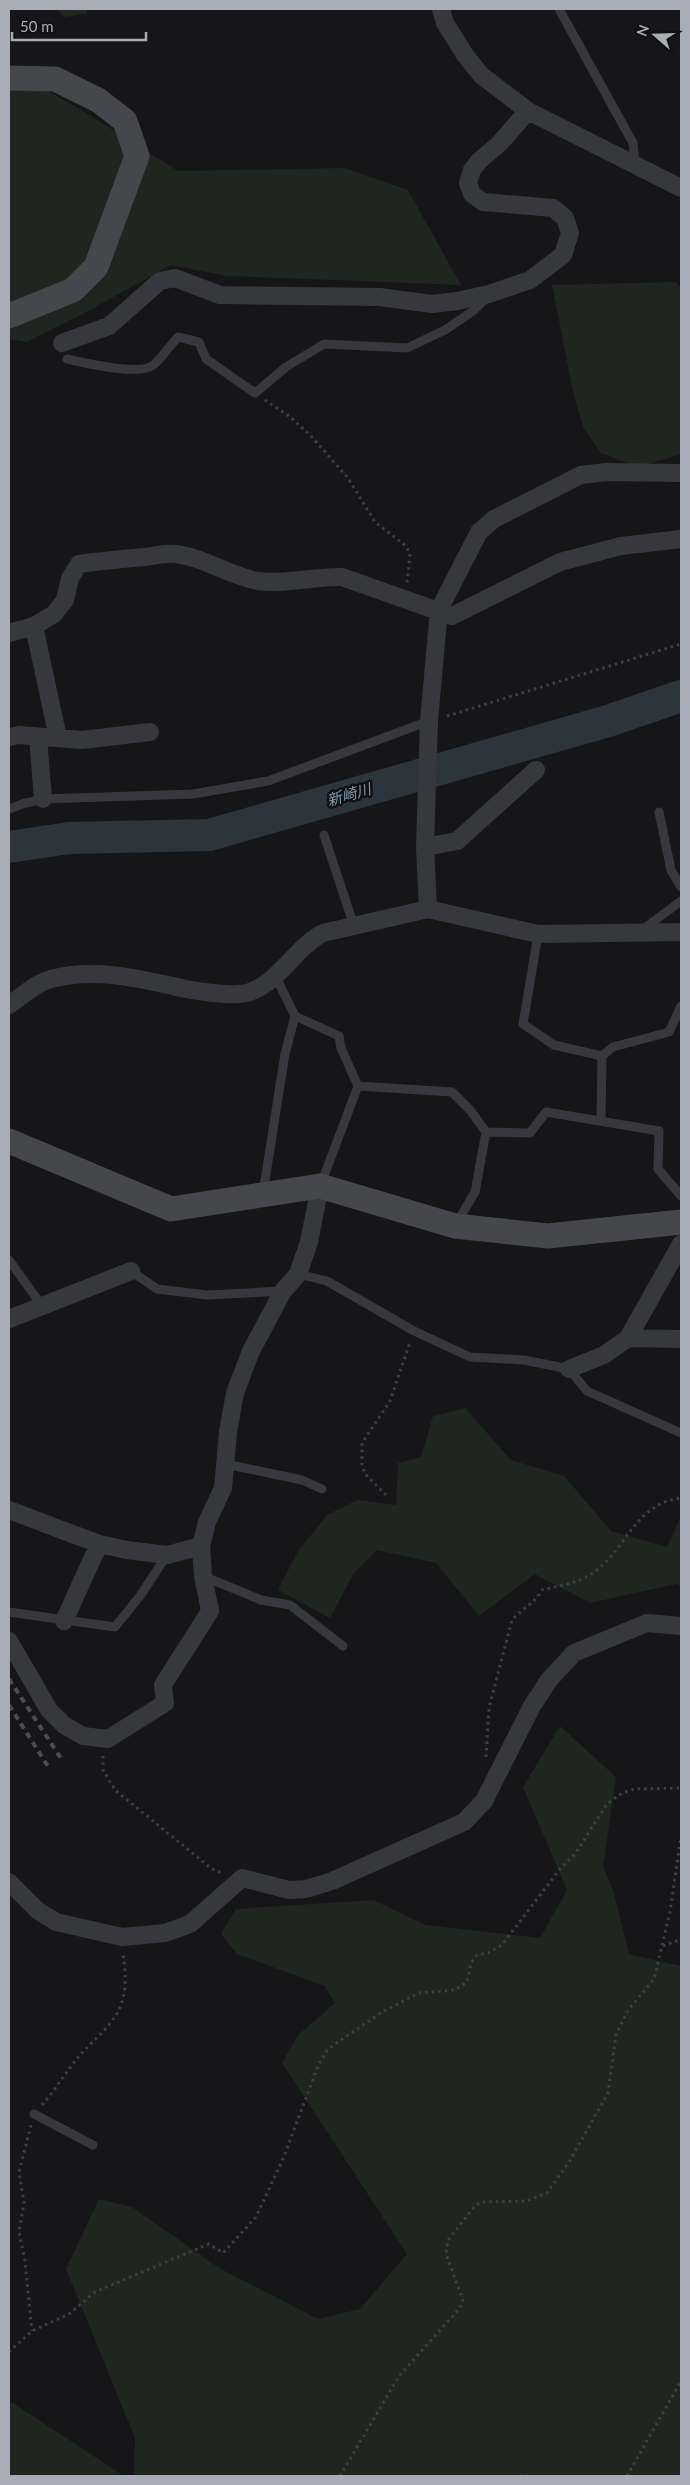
<svg xmlns="http://www.w3.org/2000/svg" width="690" height="2485" font-family="Lato,'Noto Sans JP',sans-serif">
<style>
.green{fill:#1e261f}
.lines{fill:none;stroke-linecap:round;stroke-linejoin:round}
.river{stroke:#2c353c;stroke-width:32}
.path{stroke:#3d3f44;stroke-width:3;stroke-dasharray:2.5 4;stroke-linecap:butt}
.lane{stroke:#37383d;stroke-width:9}
.street{stroke:#37383d;stroke-width:18}
.secondary{stroke:#45474d;stroke-width:25}
.rail{stroke:#4a4c52;stroke-width:4;stroke-dasharray:6 5;stroke-linecap:butt}
.labels{text-anchor:middle;stroke-width:5;stroke-linejoin:round;paint-order:stroke}
.water-label{font-size:15px;font-style:italic;fill:#7f9bb3;stroke:#111113}
</style>
<rect width="100%" height="100%" fill="#161618"/>
<path class="green" d="M56,9H87V13L65,17Z
M9,68L86,113L178,171L344,168L408,190L461,285L227,276L171,265L77,317L27,342L9,339Z
M676,282L681,289V454L638,467L601,453L583,427L573,391L552,285Z
M465,1408L511,1460L564,1476L611,1531L667,1547L681,1516V1586L676,1584L590,1603L535,1574L479,1616L436,1563L377,1550L354,1573L330,1618L278,1590L298,1551L327,1515L357,1500L396,1505L398,1463L421,1457L433,1416Z
M560,1726L616,1777L603,1866L613,1890L629,1954L681,1966V2476H134L135,2438L66,2269L99,2199L132,2207L219,2268L318,2319L360,2309L407,2254L282,2063L298,2035L335,2003L325,1986L237,1954L221,1934L236,1909L373,1900L426,1925L540,1938L567,1890L523,1787Z
M9,2403H13L124,2476H9Z"/>
<g class="lines">
<path class="river" d="M9,847L69,838L209,835L608,721L681,696"/>
<path class="path" d="M265,400L289,416L311,436L348,478L375,522L406,546L410,554L407,583
M447,716L681,644
M386,1495L365,1474L362,1464V1443L390,1401L410,1342
M103,1756V1770L115,1790L212,1869L223,1873
M486,1757L489,1708L512,1620C522,1609 535,1603 542,1590C558,1586 579,1583 593,1573C628,1548 634,1504 681,1498
M663,1946L681,1939
M42,2105C56,2089 66,2072 79,2056C93,2040 116,2023 122,2002C127,1985 125,1969 123,1952
M31,2125L19,2172L24,2203L19,2232L25,2261L32,2331
M9,2352L32,2331L69,2314L95,2292L209,2244L223,2253L256,2217L283,2159L318,2066L328,2049L382,2012L419,1993L455,1990L467,1982L471,1963L477,1955L488,1953L502,1945L560,1869L575,1854L607,1804L622,1793L634,1789L681,1788
M340,2476L399,2376L460,2308L463,2300L446,2254L448,2240L474,2207L481,2202L526,2201L547,2193L569,2162L608,2093L616,2034L629,2009L654,1979L670,1912L681,1836
M520,2476H528
M627,2476L681,2381"/>
<path class="lane" d="M559,9L633,143L635,164
M67,359C84,363 137,375 152,366C161,360 170,345 178,337L199,342L206,359L255,393L286,367L324,344L407,348L445,330L473,311L486,298
M9,809L22,804L43,799L193,794L268,781L429,721
M659,812L671,870L681,887
M324,835L354,926
M642,930L681,901
M538,934L523,1024L554,1045L602,1056L601,1121
M275,975L295,1016L339,1036L341,1048L358,1086L321,1184
M602,1056L613,1047L669,1032L681,1006
M358,1086L452,1092L470,1110L486,1132L475,1192L456,1224
M486,1132L530,1133L546,1112L659,1131L658,1169L681,1196
M263,1193L285,1054L295,1016
M9,1260L42,1306
M131,1271L157,1289L207,1295L283,1291
M298,1274L327,1281L414,1331L470,1357L524,1360L569,1369L587,1391L681,1433
M226,1464L302,1480L322,1489
M203,1576L261,1600L290,1605L343,1646
M9,1612L115,1627L140,1596L167,1555
M34,2114L93,2145"/>
<path class="street" d="M441,9L445,23L465,55L481,75L528,111L681,188
M62,343L109,326L160,281L175,278L220,295L380,297L432,304L457,301L489,294L530,280L563,255L570,233L565,218L553,208L483,202L472,194L468,183L472,170L479,161L499,144L528,111
M34,626L58,738
M9,633L34,626L54,614L65,600L70,578L79,564C101,561 122,559 144,557C154,556 165,553 175,554C204,557 229,576 258,581C286,585 314,576 342,577L452,616L560,562L621,546L681,539
M9,737L19,735L82,740L150,732
M38,737L43,799
M425,847L457,841L536,770
M428,909L425,847L429,721L439,610L479,532L494,519L581,475L606,472L681,473
M9,1005C21,997 37,982 51,979C95,967 142,979 186,989C202,992 235,997 250,992C280,981 296,947 323,933L428,909L538,934L681,932
M9,1319L131,1271
M628,1338L681,1339
M569,1369L604,1355L628,1338L681,1244
M9,1510L99,1544L127,1550L167,1555L201,1546
M64,1621L99,1544
M9,1641L49,1710L64,1725L83,1736L108,1739L165,1703L163,1685L210,1611L203,1576L201,1546L207,1522L223,1488L228,1432L235,1393L251,1351L283,1291L298,1274L309,1242L320,1186
M9,1882L37,1910L56,1922L122,1937L165,1933L190,1924L242,1878L289,1890L306,1889L332,1881L464,1822L484,1801L532,1706L549,1680L574,1653L647,1623L681,1626"/>
<path class="secondary" d="M9,78L55,79L98,100L125,121L137,156L96,267L73,290L9,316
M9,1141L171,1209L320,1186L455,1226L548,1236L681,1222"/>
<path class="rail" d="M9,1679L62,1760
M9,1705L49,1768"/>
</g>
<g class="labels">
<g class="water-label">
<text transform="translate(349 795) rotate(-16)" y="5">新崎川</text>
</g>
</g>
<rect width="690" height="2485" fill="none" stroke="#a8adb8" stroke-width="20"/>
<g transform="translate(655 35) rotate(290)" stroke="#111113" stroke-width="4" paint-order="stroke">
<path d="M0-4L9 19L0 12L-9 19Z" fill="#a8adb8"/>
<text y="-8" font-size="14" font-weight="bold" text-anchor="middle" fill="#a8adb8">N</text>
</g>
<path d="M12 32v8h134v-8" fill="none" stroke="#a8adb8" stroke-width="2.5"/>
<text x="20" y="32" font-size="15" fill="#a8adb8" stroke="#111113" stroke-width="4" paint-order="stroke">50 m</text>
</svg>
